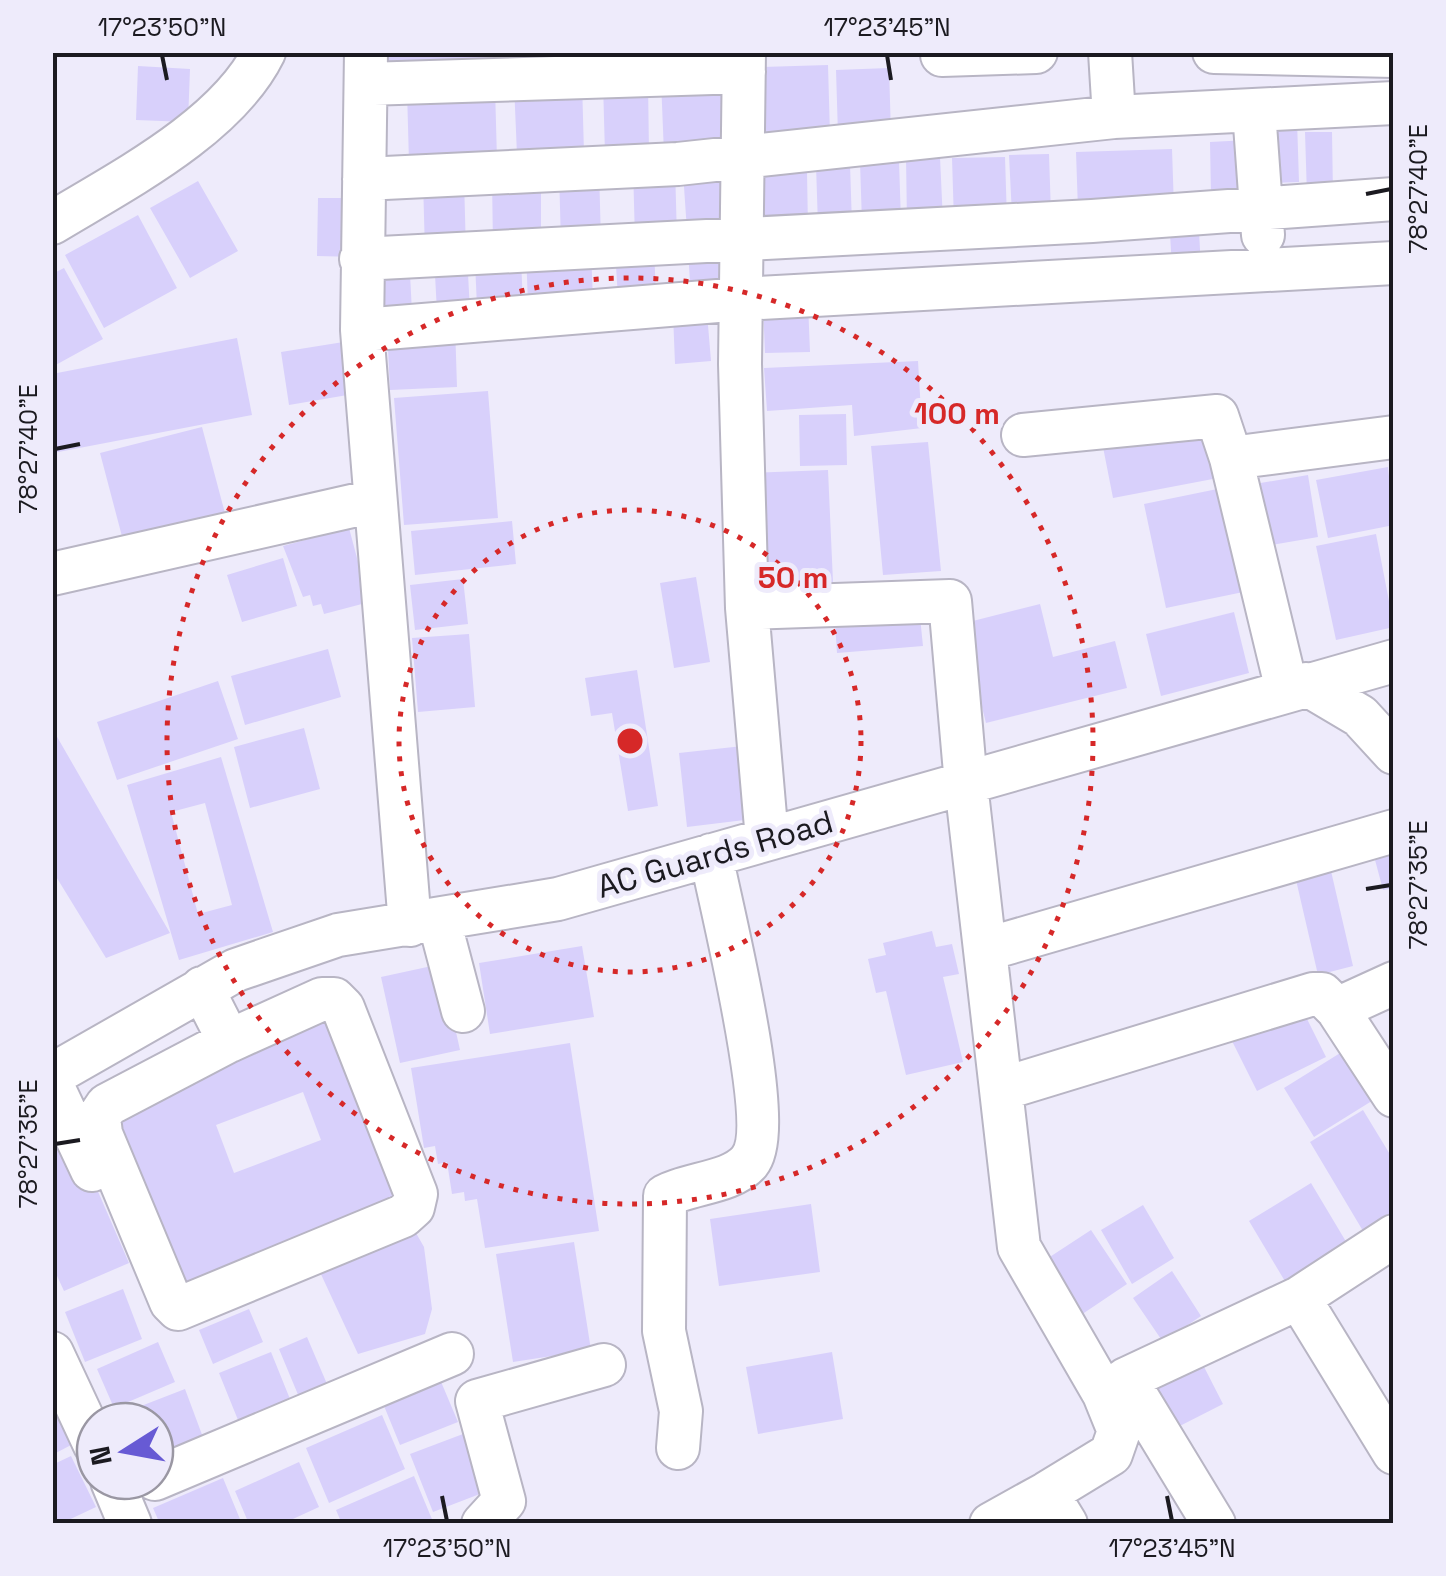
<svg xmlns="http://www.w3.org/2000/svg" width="1446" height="1576" font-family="'Space Grotesk',sans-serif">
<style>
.building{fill:#d8d0fb;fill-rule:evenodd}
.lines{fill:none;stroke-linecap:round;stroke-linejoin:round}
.minor-casing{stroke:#b8b5c4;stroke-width:46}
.minor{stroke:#fff;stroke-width:42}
.ticks{fill:none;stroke:#1b1a20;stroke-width:4}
.ring{fill:none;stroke:#d62828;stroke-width:5;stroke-dasharray:5 10}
.labels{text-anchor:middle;stroke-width:10;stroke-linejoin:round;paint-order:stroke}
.street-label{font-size:32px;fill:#1b1a20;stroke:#eeebfb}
.centre{fill:#d62828;stroke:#eeebfb;stroke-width:5}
.ring-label{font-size:30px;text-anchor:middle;font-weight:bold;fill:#d62828;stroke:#eeebfb;stroke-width:10;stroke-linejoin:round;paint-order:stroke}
.neatline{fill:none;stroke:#1b1a20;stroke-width:4}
.ticks-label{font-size:25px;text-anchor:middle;fill:#1b1a20}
</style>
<rect width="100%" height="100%" fill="#eeebfb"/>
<path class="building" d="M384,52H535V75L384,77Z
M828,65L830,135L763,136L761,67Z
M138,66L190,69L188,122L136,120Z
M889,68L891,134L838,135L836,70Z
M733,78L736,152L664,154L661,80Z
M582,82L584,153L517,155L514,84Z
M648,82L649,153L605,154L603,83Z
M495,87L497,160L409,163L407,90Z
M1297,120L1299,182L1266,183L1264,121Z
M1305,132H1332L1333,195L1307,196Z
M1248,140L1249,194L1211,195L1210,142Z
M1172,149L1174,208L1078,210L1076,152Z
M1049,154L1051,214L1012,215L1009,155Z
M906,157H940L943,222L907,223Z
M1005,157L1007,220L954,222L952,158Z
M899,161L901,222L862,223L860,162Z
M850,164L852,225L818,226L816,165Z
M675,167L677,238L635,239L633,168Z
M599,169L601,242L561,244L559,171Z
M731,170L734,230L687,231L683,172Z
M807,172L808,228L753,230L751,173Z
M492,178H541V247H493Z
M464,180L466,251L425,252L423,181Z
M198,181L238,251L190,278L150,208Z
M318,198H357V257L317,256Z
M1198,214L1201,267L1172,268L1169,216Z
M138,215L177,288L104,328L65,255Z
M654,248L656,296L618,298L615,250Z
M724,248L726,297L691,298L688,250Z
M591,249L593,301L528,304L526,252Z
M467,255L470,311L437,312L434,256Z
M521,259L523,305L477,307L475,262Z
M64,268L103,339L52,367V274Z
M410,274L412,312L373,314L372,276Z
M808,303L810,352L765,353L763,305Z
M707,313L711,361L675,364L673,314Z
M455,325L457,387L390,390L387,328Z
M237,338L252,415L53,453L52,374Z
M356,340L365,392L289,405L281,352Z
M918,361L922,428L854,436L852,405L767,411L764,368Z
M488,391L498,518L404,525L394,398Z
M846,414L847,465L800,466L799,415Z
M202,427L226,517L124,544L100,453Z
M1209,428L1218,478L1113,498L1103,447Z
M928,442L941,571L883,575L871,446Z
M1388,467L1394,525L1328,538L1316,480Z
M828,470L833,582L755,586L751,473Z
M1308,475L1318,537L1260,547L1249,485Z
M1232,486L1253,590L1166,608L1144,504Z
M512,521L516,564L415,575L411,531Z
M349,528L361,573L377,600L324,614L321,604L313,606L310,595L303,597L283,546Z
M1376,534L1394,627L1336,640L1316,546Z
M283,558L297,606L242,622L227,575Z
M696,577L710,662L674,668L660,583Z
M463,579L468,624L415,630L410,585Z
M1040,604L1053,657L1115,641L1127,688L986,723L961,624Z
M1234,612L1249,673L1161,696L1146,634Z
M920,617L923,646L837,653L835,623Z
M469,634L475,707L418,712L412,638Z
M328,649L341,697L245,725L231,676Z
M637,670L658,806L628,811L612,713L591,716L585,678Z
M218,681L238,739L117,780L97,722Z
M52,728L170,933L106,958L52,870Z
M304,728L320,789L250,808L234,747Z
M752,745L761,818L687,827L679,753Z
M221,757L273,932L179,960L127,785ZM205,803L232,905L198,914L171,812Z
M1394,852V888L1383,890L1374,856Z
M1331,871L1353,966L1318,975L1296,880Z
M932,931L936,947L952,944L959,974L943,977L963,1062L906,1075L886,991L876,993L868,959L886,955L883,943Z
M582,946L594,1017L490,1034L479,963Z
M441,964L460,1050L400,1063L381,977Z
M1298,1001L1326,1057L1257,1091L1229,1035Z
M330,1019L408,1206L189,1297L112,1111ZM303,1092L321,1140L234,1173L216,1125Z
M570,1043L599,1231L485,1248L477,1199L465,1201L464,1192L452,1194L447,1162L438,1164L435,1146L424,1148L411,1068Z
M1345,1050L1375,1099L1314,1137L1284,1088Z
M1363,1110L1394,1161V1219L1366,1236L1310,1142Z
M70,1127L129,1263L64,1291L52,1265V1135Z
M1311,1183L1354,1255L1292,1293L1249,1221Z
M811,1204L820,1272L719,1286L710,1219Z
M1143,1205L1174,1258L1132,1284L1101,1230Z
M412,1226L424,1247L432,1309L425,1334L358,1354L319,1270Z
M1091,1230L1127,1284L1075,1319L1039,1264Z
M574,1242L591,1350L513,1362L496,1254Z
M1172,1271L1201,1316L1163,1342L1133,1298Z
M123,1289L142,1339L85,1362L65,1312Z
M249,1309L263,1342L213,1364L199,1330Z
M307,1337L327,1384L299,1397L279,1349Z
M158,1342L175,1382L114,1408L97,1369Z
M271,1352L290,1399L238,1420L219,1373Z
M832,1352L843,1419L758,1434L746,1367Z
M1201,1361L1223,1404L1166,1433L1144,1389Z
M439,1377L458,1422L400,1445L382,1401Z
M185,1389L204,1440L155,1458V1421H126L123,1413Z
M52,1402L73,1444L52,1455Z
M382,1415L405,1469L329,1503L306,1448Z
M463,1434L485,1492L433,1512L410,1454Z
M71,1456L96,1507L60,1524L52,1509V1465Z
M299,1462L319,1507L282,1524H249L235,1491Z
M414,1476L434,1524H342L336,1510Z
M223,1478L242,1524H160L153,1508Z"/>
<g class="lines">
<defs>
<path id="minor" d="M366,52L362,330L410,925
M744,52L740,364L747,608L767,839
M1110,52L1114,117
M1214,52L1394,56
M942,55L1036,52
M366,84L744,72
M1254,111L1263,235
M364,179L678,164L1114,117L1394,103
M52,223C123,180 227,127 264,52
M361,259L1092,221L1394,199
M362,330L742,299L1394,263
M1023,435L1217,416L1231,458L1287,690
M1231,458L1394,437
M52,574L374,501
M747,608L950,601L966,784L1019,1247L1104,1394
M1306,684L1360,716L1394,753
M439,920L463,1011
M987,949L1394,831
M202,988L229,1041L107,1105L99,1117L101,1134L171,1302L178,1309L403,1216L413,1207L416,1194L343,1008L334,999H322L229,1041
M1337,1009L1394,1096
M52,1075L236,970L338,935L558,899L1394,661
M52,1085L92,1170
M1002,1089L1313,994H1322L1337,1009L1394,983
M1299,1298L1394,1453
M52,1353L95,1445
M1126,1379L1214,1524
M678,1448L681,1411L664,1331L665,1196C689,1183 731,1183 749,1162C778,1128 721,908 711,855
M155,1479L452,1354
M112,1481L130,1524
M483,1524L504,1501L477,1401L604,1365
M991,1524L1047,1493
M1066,1524L1047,1493L1111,1454L1119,1431L1104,1394L1126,1379L1299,1298L1394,1236"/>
</defs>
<use href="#minor" class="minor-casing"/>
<use href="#minor" class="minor"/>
</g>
<path class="ticks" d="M162,55L167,80M887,55L891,80M1366,194L1391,189M55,449L80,444M1366,889L1391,885M55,1144L80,1140M442,1496L447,1521M1167,1496L1172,1521"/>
<g class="ring">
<circle cx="630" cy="741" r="231"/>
<circle cx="630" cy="741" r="463"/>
</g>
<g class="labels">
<g class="street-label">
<text transform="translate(715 854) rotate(-16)" y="11">AC Guards Road</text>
</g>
</g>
<circle cx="630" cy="741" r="15" class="centre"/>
<g class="ring-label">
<text x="957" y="424">100 m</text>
<text x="793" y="588">50 m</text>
</g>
<rect width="1446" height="1576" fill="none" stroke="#eeebfb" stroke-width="110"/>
<g transform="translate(125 1451) rotate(259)"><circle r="48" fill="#eeebfb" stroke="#9a97a3" stroke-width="2.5"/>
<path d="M0-8L18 38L0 25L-18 38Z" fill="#675ad4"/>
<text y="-15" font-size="28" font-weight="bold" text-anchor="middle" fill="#1b1a20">N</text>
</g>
<rect x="55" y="55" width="1336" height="1466" class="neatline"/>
<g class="ticks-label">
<text x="162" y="36">17°23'50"N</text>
<text x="887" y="36">17°23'45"N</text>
<text transform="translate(1418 189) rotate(-90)" y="9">78°27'40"E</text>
<text transform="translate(28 449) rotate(-90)" y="9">78°27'40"E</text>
<text transform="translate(1418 885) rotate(-90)" y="9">78°27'35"E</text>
<text transform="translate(28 1144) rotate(-90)" y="9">78°27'35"E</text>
<text x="447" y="1557">17°23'50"N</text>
<text x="1172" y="1557">17°23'45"N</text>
</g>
</svg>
